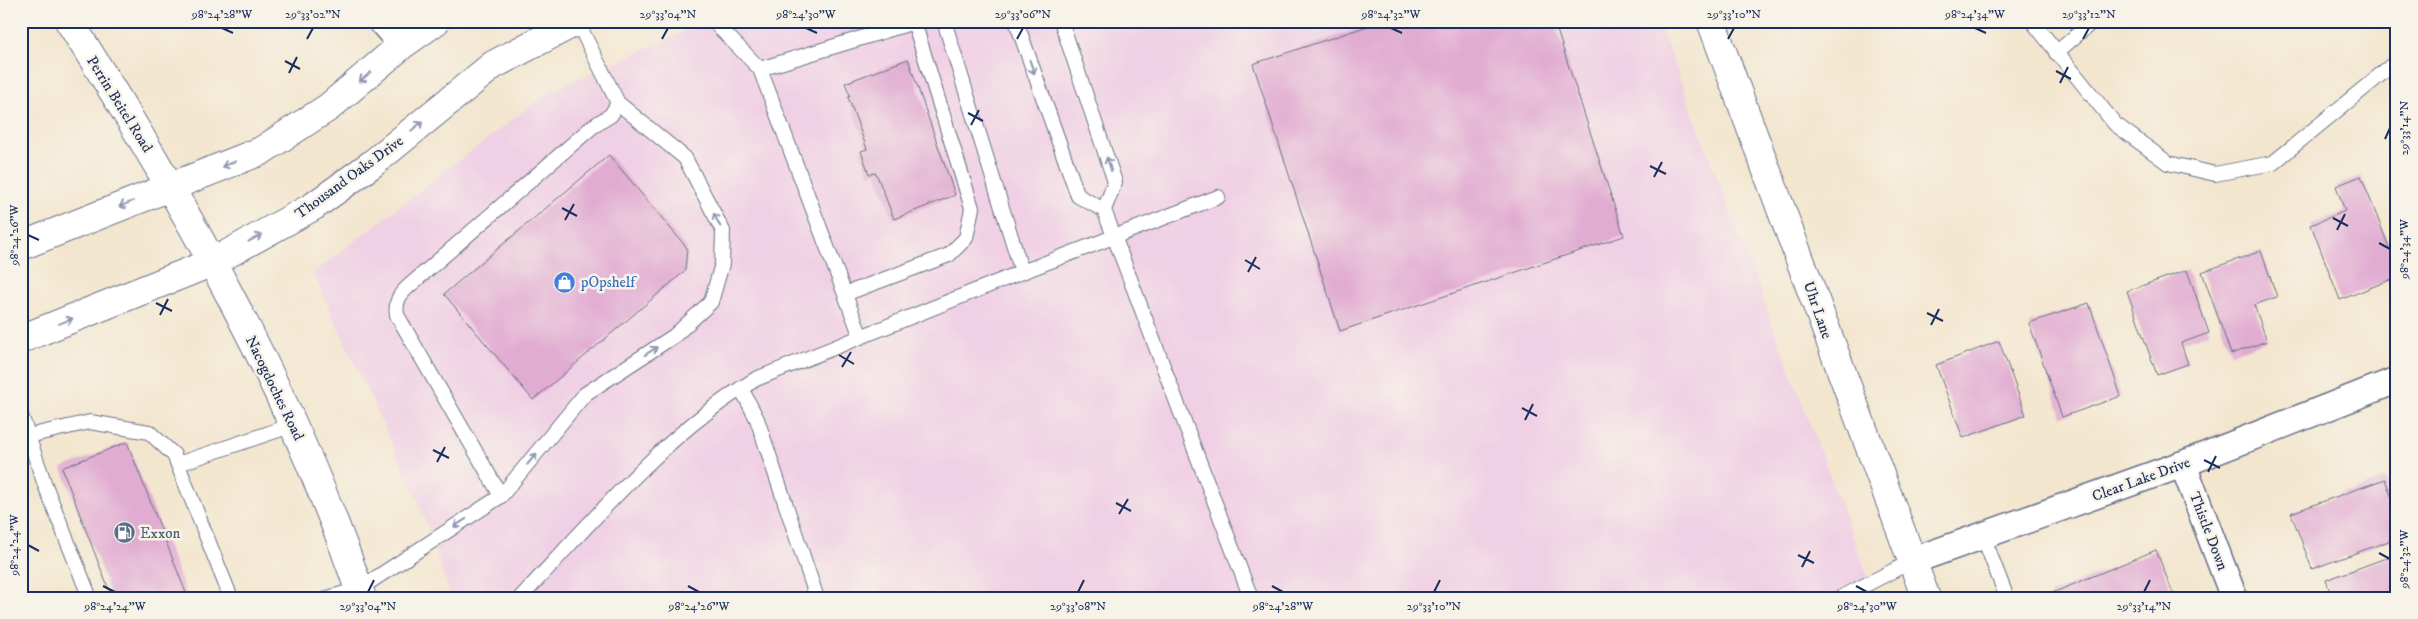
<svg xmlns="http://www.w3.org/2000/svg" width="2418" height="619" font-family="'IM FELL DW Pica',serif">
<style>
.built{fill:#f0d0e4}
.building{fill:#e1acd2}
.lines{fill:none;stroke-linecap:round;stroke-linejoin:round}
.lane-casing{stroke:#676f86;stroke-width:16}
.street-casing{stroke:#676f86;stroke-width:29}
.secondary-casing{stroke:#676f86;stroke-width:30}
.primary-casing{stroke:#676f86;stroke-width:30}
.lane{stroke:#fff;stroke-width:14}
.street{stroke:#fff;stroke-width:26}
.secondary{stroke:#fff;stroke-width:28}
.primary{stroke:#fff;stroke-width:28}
.oneway{stroke:#8d97ae}
.ticks{fill:none;stroke:#1b2f5e;stroke-width:2}
.labels{text-anchor:middle;stroke-width:5;stroke-linejoin:round;paint-order:stroke}
.street-label{font-size:15px;fill:#1b2f5e;stroke:#f7f3e8}
.shop-label{font-size:15px;fill:#366cbe;stroke:#f7f3e8;text-anchor:start}
.service-label{font-size:15px;fill:#4e5e75;stroke:#f7f3e8;text-anchor:start}
.neatline{fill:none;stroke:#1b2f5e;stroke-width:2}
.ticks-label{font-size:12px;text-anchor:middle;fill:#1b2f5e}
</style>
<rect width="100%" height="100%" fill="#f7f3e8"/>
<filter id="ink" filterUnits="userSpaceOnUse"><feTurbulence type="fractalNoise" baseFrequency=".02" numOctaves="2"/><feDisplacementMap in="SourceGraphic" scale="10" xChannelSelector="R" yChannelSelector="G"/><feConvolveMatrix kernelMatrix="1 2 1 2 8 2 1 2 1" color-interpolation-filters="sRGB"/></filter>
<filter id="wash" filterUnits="userSpaceOnUse"><feTurbulence type="fractalNoise" baseFrequency=".0096" numOctaves="4" result="noise"/><feDisplacementMap in="SourceGraphic" scale="20" xChannelSelector="R" yChannelSelector="G"/><feGaussianBlur stdDeviation="1.12" result="paint"/><feColorMatrix in="noise" values="0 0 0 0 0 0 0 0 0 0 0 0 0 0 0 0 0 1.4 0 .05"/><feComposite in="paint" operator="in"/></filter>
<g filter="url(#wash)">
<rect width="100%" height="100%" fill="#f3e6cf"/>
<path class="built" d="M708,21H1658L1876,598H451L420,505L313,273L547,93Z"/>
<g id="blocks">
<path class="building" d="M1383,21H1554L1624,236L1340,331L1253,64Z
M908,59L955,195L894,219L876,173L869,174L861,151L867,149L848,97L850,95L845,83Z
M609,155L687,248L685,271L533,400L444,294Z
M2361,176L2397,267V277L2340,300L2311,225L2345,211L2336,186Z
M2261,251L2277,297L2254,305L2267,341L2231,354L2202,272Z
M2187,270L2209,333L2181,343L2188,364L2157,375L2127,291Z
M2089,303L2121,396L2062,417L2029,323Z
M1999,341L2026,415L1963,438L1936,365Z
M127,442L188,598H112L62,468Z
M2385,479L2397,512V538L2312,569L2291,513Z
M2156,550L2175,598H2052L2050,594Z
M2397,554V598H2332L2326,580Z
M21,583L27,598H21Z"/>
</g>
</g>
<g filter="url(#ink)">
<use href="#blocks" fill-opacity="0" stroke="#676f86" stroke-width="1"/>
<g class="lines">
<defs>
<path id="lane" d="M713,21L760,69L861,337
M944,21L1022,272
M1016,21L1078,196L1104,210
M1061,21L1115,182L1104,210L1251,598
M2032,21L2115,124L2168,163L2215,174L2273,163L2397,61
M2056,53L2093,21
M760,69L914,22L972,208L966,238L949,255L845,294
M741,388L757,419L817,598
M21,415L45,485L90,598
M28,436L90,422L149,432L174,455L231,598
M178,464L293,425
M501,496L397,315C395,301 399,295 409,286L592,127L611,115L618,103L577,21
M1983,536L2007,598
M328,598L359,589L501,496L585,394L674,336L711,302L722,264L723,231L685,158L618,103
M520,598C592,522 665,433 756,379L1022,272L1218,197
M1840,598L1912,561"/>
<path id="street" d="M381,21L402,45
M2183,464L2234,598
M1912,561L2183,464L2397,380"/>
<path id="secondary" d="M1711,21L1926,598
M21,246L261,151L329,107L402,45L436,21
M21,339L213,262L314,206L372,164L493,65L577,21"/>
<path id="primary" d="M69,21C185,203 292,393 362,598"/>
</defs>
<use href="#lane" class="lane-casing"/>
<use href="#street" class="street-casing"/>
<use href="#secondary" class="secondary-casing"/>
<use href="#primary" class="primary-casing"/>
<use href="#lane" class="lane"/>
<use href="#street" class="street"/>
<use href="#secondary" class="secondary"/>
<use href="#primary" class="primary"/>
</g>
<defs><path id="oneway-shaft" d="M-6 0H5M1.5-3L5.5 0L1.5 3" fill="none" stroke-width="1.6" stroke-linecap="round" stroke-linejoin="round" transform="scale(1.25)"/></defs>
<g class="oneway">
<use href="#oneway-shaft" transform="translate(1032 67) rotate(71)"/>
<use href="#oneway-shaft" transform="translate(365 77) rotate(140)"/>
<use href="#oneway-shaft" transform="translate(417 126) rotate(-40)"/>
<use href="#oneway-shaft" transform="translate(229 164) rotate(158)"/>
<use href="#oneway-shaft" transform="translate(1109 164) rotate(-108)"/>
<use href="#oneway-shaft" transform="translate(126 204) rotate(158)"/>
<use href="#oneway-shaft" transform="translate(717 220) rotate(-117)"/>
<use href="#oneway-shaft" transform="translate(255 238) rotate(-28)"/>
<use href="#oneway-shaft" transform="translate(66 321) rotate(-22)"/>
<use href="#oneway-shaft" transform="translate(651 351) rotate(-33)"/>
<use href="#oneway-shaft" transform="translate(532 459) rotate(-50)"/>
<use href="#oneway-shaft" transform="translate(460 523) rotate(147)"/>
</g>
</g>
<path class="ticks" d="M222,28L233,33M806,28L817,33M1391,28L1402,33M1975,28L1986,33M307,39L313,28M662,39L668,28M1017,39L1023,28M1728,39L1734,28M2083,39L2089,28M285,61L300,69M2056,71L2071,79M289,73L297,57M2060,83L2068,67M968,113L983,121M971,125L979,110M2385,139L2390,128M1650,166L1666,174M1654,177L1662,162M562,208L577,216M2333,218L2348,226M565,220L574,204M2337,230L2345,214M28,235L39,240M2379,243L2390,249M1245,260L1260,269M1248,272L1256,257M156,303L172,311M1927,313L1943,321M160,315L168,299M1931,325L1939,309M839,355L854,364M842,367L851,352M1522,408L1537,416M1525,420L1533,404M433,450L449,458M2204,460L2220,468M437,462L445,447M2208,472L2216,456M1116,503L1131,511M1119,514L1128,499M28,545L39,551M2379,553L2390,559M1798,555L1814,563M1802,567L1810,551M103,586L115,592M688,586L699,592M1272,586L1283,592M1856,586L1867,592M368,592L374,580M1078,592L1084,580M1434,592L1440,580M2144,592L2150,580"/>
<defs>
<symbol id="shop-disc" viewBox="-11 -11 22 22"><circle r="9.5" fill="#3f7fe0" stroke="#f7f3e8"/><path d="M-5-2.5h2.3a2.7 3.5 0 0 1 5.4 0H5L5.5 6h-11ZM-1.5-2.5h3a1.5 2.3 0 0 0-3 0Z" fill="#fff"/></symbol>
<symbol id="fuel-disc" viewBox="-11 -11 22 22"><circle r="9.5" fill="#5c6f8a" stroke="#f7f3e8"/><path d="M-5.5-6h7V0h2V4h1.3V-2.5L3-4.5l.8-.8L6-3V5H2.5V1h-1V6h-7ZM-4.2-4.7v3.2H.2V-4.7Z" fill="#fff"/></symbol>
</defs>
<g fill-rule="evenodd">
<use href="#shop-disc" x="552" y="270" width="25" height="25"/>
<use href="#fuel-disc" x="112" y="520" width="25" height="25"/>
</g>
<g class="labels">
<g class="street-label">
<text transform="translate(120 104) rotate(58)" y="5">Perrin Beitel Road</text>
<text transform="translate(349 177) rotate(-36)" y="5">Thousand Oaks Drive</text>
<text transform="translate(1818 310) rotate(71)" y="5">Uhr Lane</text>
<text transform="translate(275 388) rotate(64)" y="5">Nacogdoches Road</text>
<text transform="translate(2141 479) rotate(-20)" y="5">Clear Lake Drive</text>
<text transform="translate(2209 531) rotate(69)" y="5">Thistle Down</text>
</g>
<g class="shop-label">
<text x="581" y="287">pOpshelf</text>
</g>
<g class="service-label">
<text x="140" y="538">Exxon</text>
</g>
</g>
<rect width="2418" height="619" fill="none" stroke="#f7f3e8" stroke-width="55"/>
<rect x="28" y="28" width="2362" height="564" class="neatline"/>
<g class="ticks-label">
<text x="222" y="18">98°24'28"W</text>
<text x="313" y="18">29°33'02"N</text>
<text x="668" y="18">29°33'04"N</text>
<text x="806" y="18">98°24'30"W</text>
<text x="1023" y="18">29°33'06"N</text>
<text x="1391" y="18">98°24'32"W</text>
<text x="1734" y="18">29°33'10"N</text>
<text x="1975" y="18">98°24'34"W</text>
<text x="2089" y="18">29°33'12"N</text>
<text transform="translate(2404 128) rotate(-90)" y="4">29°33'14"N</text>
<text transform="translate(14 235) rotate(-90)" y="4">98°24'26"W</text>
<text transform="translate(2404 249) rotate(-90)" y="4">98°24'34"W</text>
<text transform="translate(14 545) rotate(-90)" y="4">98°24'24"W</text>
<text transform="translate(2404 559) rotate(-90)" y="4">98°24'32"W</text>
<text x="115" y="610">98°24'24"W</text>
<text x="368" y="610">29°33'04"N</text>
<text x="699" y="610">98°24'26"W</text>
<text x="1078" y="610">29°33'08"N</text>
<text x="1283" y="610">98°24'28"W</text>
<text x="1434" y="610">29°33'10"N</text>
<text x="1867" y="610">98°24'30"W</text>
<text x="2144" y="610">29°33'14"N</text>
</g>
</svg>
